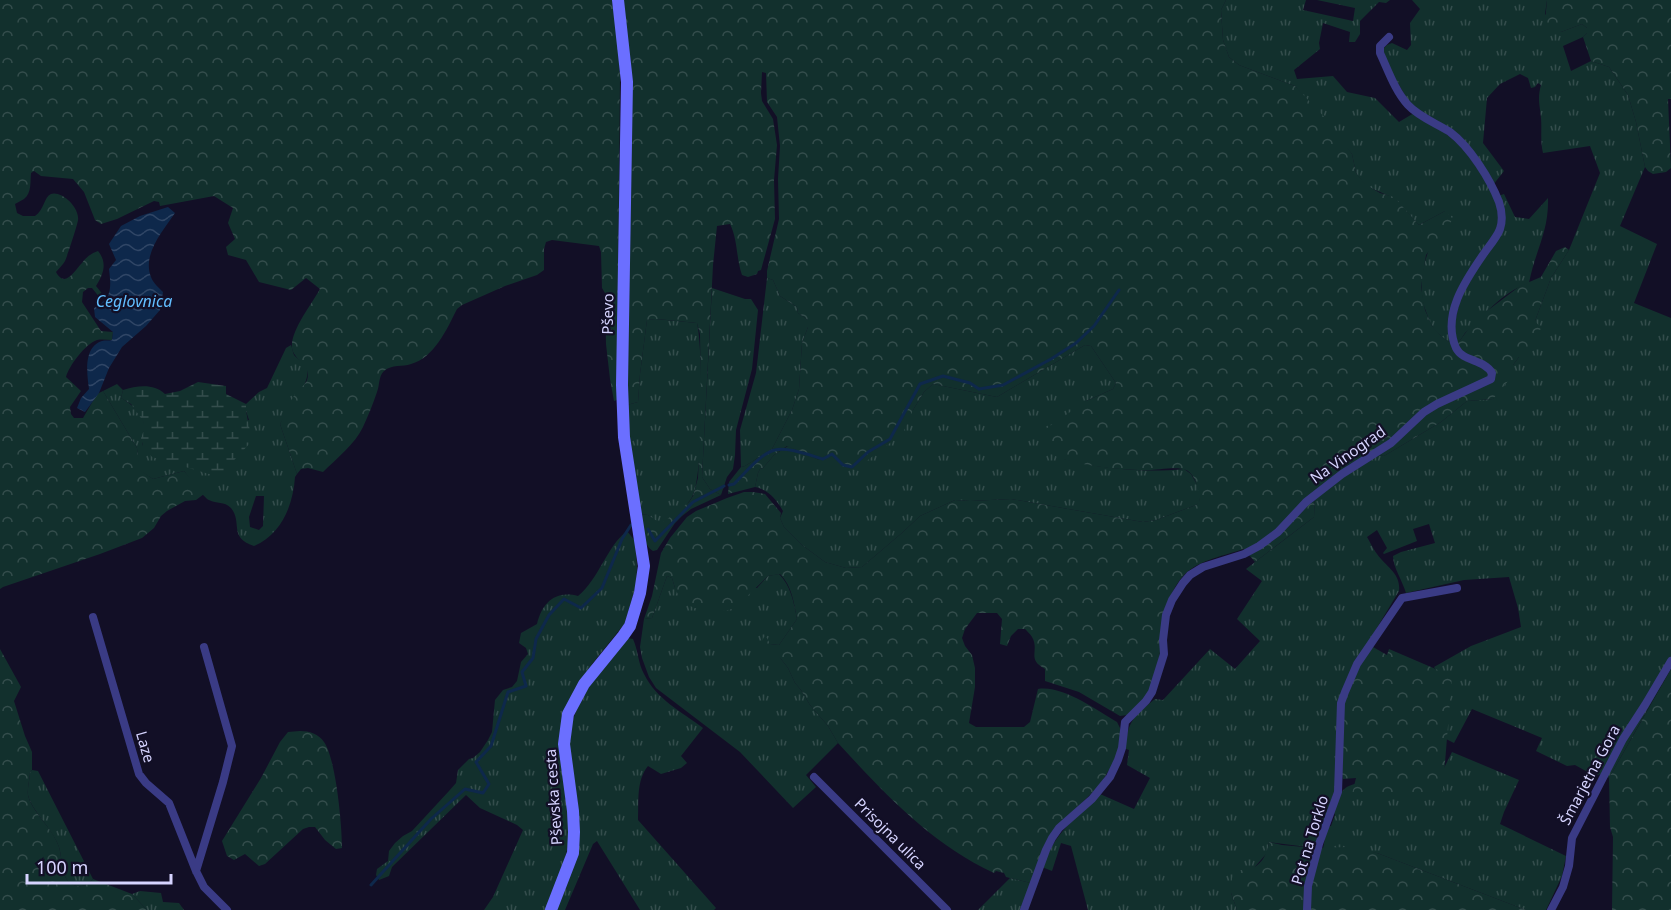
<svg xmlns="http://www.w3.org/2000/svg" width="1671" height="910" font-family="'Noto Sans',sans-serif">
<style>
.grass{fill:url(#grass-tufts);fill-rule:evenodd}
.forest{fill:url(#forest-crowns)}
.wetland{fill:url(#wetland-marsh)}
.water{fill:url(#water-waves)}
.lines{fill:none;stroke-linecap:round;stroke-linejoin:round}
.stream{stroke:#0e284b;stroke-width:3}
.street{stroke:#3a3b85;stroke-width:8}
.secondary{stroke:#6b6fff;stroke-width:12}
.labels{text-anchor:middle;stroke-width:4.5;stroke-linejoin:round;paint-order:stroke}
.street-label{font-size:15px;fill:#d6d4ff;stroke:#120f26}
.water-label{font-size:16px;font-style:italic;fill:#62beff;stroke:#120f26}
</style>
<defs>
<pattern id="grass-tufts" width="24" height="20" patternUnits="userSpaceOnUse" patternTransform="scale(1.5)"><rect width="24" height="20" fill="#12302d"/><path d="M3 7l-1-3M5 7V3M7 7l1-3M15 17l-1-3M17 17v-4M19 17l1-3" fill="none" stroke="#344d4c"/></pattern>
<pattern id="forest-crowns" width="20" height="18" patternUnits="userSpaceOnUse" patternTransform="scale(1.5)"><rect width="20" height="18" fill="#12302d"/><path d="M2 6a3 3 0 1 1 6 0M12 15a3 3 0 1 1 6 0" fill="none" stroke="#344d4c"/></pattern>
<pattern id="wetland-marsh" width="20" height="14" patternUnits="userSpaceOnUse" patternTransform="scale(1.5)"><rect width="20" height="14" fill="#12302d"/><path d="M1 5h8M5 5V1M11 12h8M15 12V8" fill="none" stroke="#344d4c"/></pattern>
<pattern id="water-waves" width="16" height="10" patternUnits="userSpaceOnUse" patternTransform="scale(1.5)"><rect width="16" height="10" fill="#0e284b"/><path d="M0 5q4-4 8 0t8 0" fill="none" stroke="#304666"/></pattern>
</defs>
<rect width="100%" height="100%" fill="#120f26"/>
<path class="grass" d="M1226,0H1306L1303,10L1353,21L1355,8L1317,0H1390L1386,3L1379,2L1360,21V34L1355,42H1349L1350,32L1323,23L1319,43L1320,49L1294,70L1297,79L1333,76L1347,92L1375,98L1399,122L1414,113L1448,134L1465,151L1482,175L1497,202L1499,225L1460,287L1452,341L1449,342C1444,338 1439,335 1435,330C1431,326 1429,319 1427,314C1412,279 1431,243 1445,211L1419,225L1394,198L1366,186L1356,173L1352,154L1295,86L1239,65L1229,57L1223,40L1221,10Z
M1412,0H1547L1545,14L1561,32L1582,24L1587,28V33L1583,37L1563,46L1571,71L1591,61L1609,67L1628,95L1636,122L1645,167L1620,226L1657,244L1634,303L1671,318V668L1609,778L1604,773L1595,776L1575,765L1567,766L1536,751L1542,738L1472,709L1454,743L1444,738L1438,673L1434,667L1471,646L1521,627L1518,608L1509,577L1464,580L1406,593C1403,582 1393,567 1393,556L1401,552L1435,543L1429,524L1413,529L1417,541L1384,554L1383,553L1387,548L1377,530L1367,537C1370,542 1373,549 1377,554C1386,567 1401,573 1399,591L1366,646L1335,789L1315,848L1269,842L1267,853L1253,869L1249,871L1231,893L1237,910H1088L1071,846L1061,843L1052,871L1042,867C1055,833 1075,818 1100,794L1134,809L1150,778L1127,765L1129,750L1124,748C1130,719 1132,718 1155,699L1163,700L1210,649L1235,669L1260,641L1237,619L1262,581L1246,569L1314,517L1315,492L1319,481L1343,467L1374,454L1384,456L1441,422L1467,401L1493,399L1513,365L1519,357H1527L1535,321L1551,278L1569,250L1600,173L1590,146L1543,153C1540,141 1542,130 1541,118C1540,105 1537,99 1541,85L1538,83L1535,87L1531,88L1528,78L1520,74L1500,84L1487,98L1483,143L1504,171L1493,185L1480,162L1410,104L1387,64L1383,49L1387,45L1392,43L1407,50L1411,45L1410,23L1420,9Z
M1504,194L1515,217L1529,219L1548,198C1549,232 1535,251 1529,283C1504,291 1484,315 1465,333L1461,339L1457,342L1454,327L1461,295L1499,235L1498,196Z
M767,278L773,280L780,296L797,307L798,313L808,320V327L802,343L799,389L792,410L772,449L745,466L741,467L740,430L756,373Z
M712,288L745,299H751L758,310L752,369L736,430L735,455L733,469L727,477L721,495L710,489L702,477Z
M656,319L697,323C703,348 704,477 692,497C686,508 671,517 661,525L648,515L640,514L631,457L627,405L638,402L640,374L647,320Z
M291,345C292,347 293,353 294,355C298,360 305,362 307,369C311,383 288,411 280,424L297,474L295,477C293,505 282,534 254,546C228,537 243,523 231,508C224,501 217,504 209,500C204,498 189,477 184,471L153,479L139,470L137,448L103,391L117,384L123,390L121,398C132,404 147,417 144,431C142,438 141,439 143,446L249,420L246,411V404L259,392L267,388L286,348ZM256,496H264L263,526L259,530L250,527L249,517Z
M1085,345L1091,346L1116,383L1113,389L1086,401L1064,459C1102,469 1144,473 1184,469L1191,474L1200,490L1199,503L1196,505L1156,520L1143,522L1011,499L970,501L955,500L920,516L903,532L862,567L846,568L825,562L802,545L784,527L780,518L783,511C776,499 769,490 755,487L758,473L760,469L763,468L774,455L788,446L819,460L913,410L924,392L933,384L997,397Z
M627,531L635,541L637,568L636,585L625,623L592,664L560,745C560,770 567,794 569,820C572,851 557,881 546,910H484L493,897L523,830L517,825L480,808L466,795L392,867L389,876L379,880L376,875L377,869L388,861L389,851L395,843L403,836L412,831L449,791L456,783L458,770L469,759L473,758L480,752L488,740L492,732L495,700L503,690L512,687L517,681L521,662L528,654L526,648L519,643L521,633L537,624C542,603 555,590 578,596C599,579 607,546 627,531Z
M779,574C791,586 794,603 797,619L779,645L770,644L764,637L788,668L795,683L801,690L810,705L828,726L838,743L806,775L816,787L793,808L740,752L656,688L649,677L642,658L640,647L644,619L652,618L667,576L672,578L675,588H757L768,576Z
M627,638L633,639C638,650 638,663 644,674C656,699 682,712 703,728L681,756L687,763L681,768L661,774L648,766C636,781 639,801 638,820L716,908L714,910H640L597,841L593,844L565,910H556L576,806L578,803C575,789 568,752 569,738C574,698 603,668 627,638Z
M1452,752L1519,780L1504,812L1500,824L1566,856L1562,876L1546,910H1526L1377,853L1323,849L1327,827L1331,826L1335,815L1334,813C1341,791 1340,786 1364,782L1441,774Z
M32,770L38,771L93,879C89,884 84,887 77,886C60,883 63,860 59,847C53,829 31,810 28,795C27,788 30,779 30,772Z
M1010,878L1031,883L1022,910H978Z
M140,891L161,893L163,902L179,903L184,910H147L132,894Z"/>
<path class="forest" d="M0,0H612L618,42L620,75L617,400L614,401L610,379L606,344L605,293L602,288L601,252L599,246L552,240L546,242L544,249V270L537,275L505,286L462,305L457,309C447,329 434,358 411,364C402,367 392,364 384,371C378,377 380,385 377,392C373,404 368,416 363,427C355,444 336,459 323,472L308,468L301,469L297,474L280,424C285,414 289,403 295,394C299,388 304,387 307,380C312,364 294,361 292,348C290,331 312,304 320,289L306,278L291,290L259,282L246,260L228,255L226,247L235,239L228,223L233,208L214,196L160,206L159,202L154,201L117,219L101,224L95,220L84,192L73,179L41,176L34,171L31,173C30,181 32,193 24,199C21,201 18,202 15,204L17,213L23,216H35C44,210 44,197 51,194C56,192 64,196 68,200C73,204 79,213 78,220C78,223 67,257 65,261C63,265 59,268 56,272C65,289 75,270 82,263C86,257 92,253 98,251C108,263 103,275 96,286L104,296L100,298L92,288H88L83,292L82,302L101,331L113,332L112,340C107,340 102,339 97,340C85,344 69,366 66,377L81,391L70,407L71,414L74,418H83L97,394L103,391L137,448L140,470L153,479L184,471L204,494L196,500L185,501L167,511L161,516L154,528L142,538L100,554L3,587L0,589Z
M623,0H1226L1221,10L1223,40L1229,57L1239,65L1295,86L1329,122L1352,154L1356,173L1366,185L1380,193L1394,197L1419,225L1445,211L1453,219L1426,255L1421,287L1425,310L1432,326L1440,335L1449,342H1457L1461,339L1475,320L1520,286L1541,277L1556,251L1565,247L1569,250L1551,278L1535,321L1541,328L1527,358L1519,357L1513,365V375L1493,399L1467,401L1441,422L1384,456L1373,454L1343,467L1320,481L1315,492L1314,517L1255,562L1244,549C1226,555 1199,560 1185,574C1153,607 1169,654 1149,691C1144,701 1135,708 1127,715L1120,716L1079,692L1045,681V669C1026,659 1040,651 1032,637C1032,636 1026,630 1025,629H1018L1011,636L1007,646L1000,644L1002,619L997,613H977L965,629L962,638L965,646L972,655L975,668V687L969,723L976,727H1024L1030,722L1038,689C1063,685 1096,710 1117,722L1120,728V743L1116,759L1099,786L1054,830L1031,883L1006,877L1004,873L996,871L994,873C931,844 884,793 838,743L828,726L810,705L801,690L795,683L788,668L781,659L776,655L758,649L764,637L767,638L770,644L779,645L797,619C794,603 792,586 780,574L768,576L735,608L725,611L694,608L681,601L675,588L672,578L667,576L652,618L644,619L652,596L661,553L670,538L687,517L696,511L727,498L744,492H753L765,494L781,513L780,518L784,527L802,545L825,562L846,568L862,567L903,532L920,516L955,500L970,501L1011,499L1143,522L1156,520L1196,505L1199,502C1200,493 1196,474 1186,470C1178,466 1157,470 1148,470C1129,471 1064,465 1051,453C1048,449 1046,441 1043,436L1047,428L1086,401L1113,389L1116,383L1091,346L1085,345L997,397L933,384L924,392L913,410L903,433L855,470L819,460L787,446L774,455L763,468L760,469L758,473L755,487L728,494L729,482L741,467L745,466L772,449L792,410L799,389L802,343L808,327V320L798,313L797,307L780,296L773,280L767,278V271L779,219L778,179L780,146L777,117L767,102L766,73L762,72L761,93L762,101L773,119L777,145L774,180L775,219L761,270L758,271L757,274L748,277L742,275C736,258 738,240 730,224L717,226L713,265L702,477L710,489L721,495L691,509L682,516L675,523L657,550L653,551C642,544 642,526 640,514L648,515L661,524L689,502L693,496L698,478L701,407L700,334L697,323L657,319L647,320L640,374L638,402L627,405Z
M1547,0H1671V99H1668L1671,168L1666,172L1653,174L1648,171L1645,167L1636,122L1628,95L1609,67L1591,61L1583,37L1587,33V28L1582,24L1561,32L1550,29L1545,22Z
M1373,647L1387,655L1389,649L1452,676L1442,800L1351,798L1356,778L1343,779L1342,774L1344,704L1359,665Z
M0,649L21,687L14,701L25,736L32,752V770L30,772C30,779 27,788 28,795C31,811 53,828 59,847C63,860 60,883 77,886C84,887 89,884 93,879L132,894L147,910H0Z
M1671,669V910H1612L1613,837L1610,827L1609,778Z
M300,731C309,731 319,734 324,742C336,759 342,825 342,848L336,849L325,840L315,827H309L303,829L265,864L259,866L245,854L234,860L227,856L222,841L261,778L280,742L288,732Z
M1269,842L1282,845L1315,848L1347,847L1377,853L1526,910H1237L1231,893L1232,878L1241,870C1258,871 1267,857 1269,842Z"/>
<path class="wetland" d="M198,382L226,386V394L246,404V411L252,441L222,473L209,474L152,457L143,446L141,438L144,430L143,421L131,404L121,398L123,390C137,386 153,383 165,394L180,391Z"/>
<path class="water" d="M168,207L175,213C163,231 142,254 151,277C153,283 159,288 163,292L160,310L146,326L122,347L109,368L99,393L85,412L77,408L81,398L89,389C87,374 83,347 102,341C105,340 109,341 112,340L113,332L95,317L94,308C113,298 111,287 109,269L116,260L109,244L121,226L140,216Z"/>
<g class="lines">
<path class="stream" d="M729,485L734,484C744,474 761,453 775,450C788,447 809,455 823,459L832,454L843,465L852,467L868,452L890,439L920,384L943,376L970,383L979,389L1003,385L1051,359L1076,343L1094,326L1119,290
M648,529L655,541L693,502L724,486
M371,885L431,819L465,789L483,793L489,784L476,762L491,746L508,692L526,686L522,672L533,658L536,639L549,615L564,599L581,608L602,588L622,539L631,525"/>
<path class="street" d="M93,617L139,774L146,783L169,803L196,871L204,887L227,910
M814,777L947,910
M196,871L223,782L232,746L204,647
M1024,910L1046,850L1052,838L1059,828L1092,799L1110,777L1118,760L1122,748L1125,722L1146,701L1152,692L1164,654L1163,640L1166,615L1172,600L1183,583L1190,575L1203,567L1244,554L1259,546L1278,532L1306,502L1342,474L1391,443L1424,412L1437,404L1491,379L1492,373C1484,359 1463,362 1456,348C1441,314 1467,278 1485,252C1490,245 1497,237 1500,229C1503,220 1502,211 1499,202C1490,179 1470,147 1450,132C1436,123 1419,117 1408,105C1395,91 1388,70 1380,53V46L1389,37
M1307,910L1308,886L1319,844L1338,792L1341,703L1345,692L1357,664L1402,598L1457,588
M1551,910L1563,887L1569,866L1572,838L1623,739L1645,705L1671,661"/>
<path class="secondary" d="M551,910L573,853L574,832L573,811L564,744L568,714L584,684L623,636L630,626L640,593L644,566L624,437L622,385L627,82L618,0"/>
</g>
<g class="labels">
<g class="street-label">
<text transform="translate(608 314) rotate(-89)" y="5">Pševo</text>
<text transform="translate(1348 455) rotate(-35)" y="5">Na Vinograd</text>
<text transform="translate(145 747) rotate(74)" y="5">Laze</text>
<text transform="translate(1590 775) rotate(-62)" y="5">Šmarjetna Gora</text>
<text transform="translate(554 797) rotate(-94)" y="5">Pševska cesta</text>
<text transform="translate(890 834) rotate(45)" y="5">Prisojna ulica</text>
<text transform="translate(1310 840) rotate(-73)" y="5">Pot na Torklo</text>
</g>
<g class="water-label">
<text x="134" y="307">Ceglovnica</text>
</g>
</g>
<path d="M27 874v9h144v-9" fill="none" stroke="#d6d4ff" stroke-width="3"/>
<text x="36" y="874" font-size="18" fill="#d6d4ff" stroke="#120f26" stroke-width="4.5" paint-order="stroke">100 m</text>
</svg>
